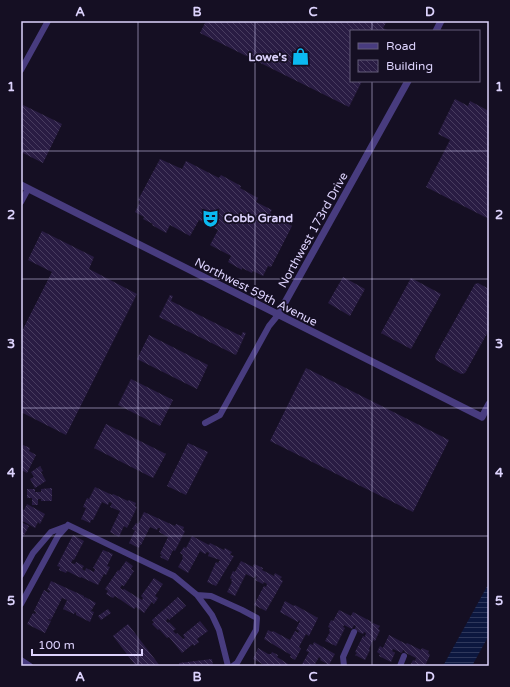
<svg xmlns="http://www.w3.org/2000/svg" width="510" height="687" font-family="'Varela Round',sans-serif">
<style>
.water{fill:url(#water-rules)}
.building{fill:url(#building-back-hatch)}
.lines{fill:none;stroke-linecap:round;stroke-linejoin:round}
.minor{stroke:#483c7f;stroke-width:6}
.tertiary{stroke:#483c7f;stroke-width:7}
.grid{fill:none;stroke:#ddd3fd;stroke-width:1;stroke-opacity:0.55}
.labels{text-anchor:middle;stroke-width:3.5;stroke-linejoin:round;paint-order:stroke}
.poi-label{font-size:12px;font-weight:bold;fill:#ddd3fd;stroke:#150f23;text-anchor:end}
.street-label{font-size:12px;fill:#ddd3fd;stroke:#150f23}
.neatline{fill:none;stroke:#ddd3fd;stroke-width:1.5}
.grid-label{font-size:13px;text-anchor:middle;font-weight:bold;fill:#ddd3fd}
</style>
<defs>
<pattern id="water-rules" width="6" height="5" patternUnits="userSpaceOnUse"><rect width="6" height="5" fill="#0c173f"/><path d="M0 2.5h6" fill="none" stroke="#2f385c"/></pattern>
<pattern id="building-back-hatch" width="6" height="6" patternUnits="userSpaceOnUse"><rect width="6" height="6" fill="#291c43"/><path d="M-1 5l2 2M0 0l6 6M5-1l2 2" fill="none" stroke="#483c5f"/></pattern>
</defs>
<rect width="100%" height="100%" fill="#150f23"/>
<path class="water" d="M489,583V635L472,666H443Z"/>
<path class="building" d="M206,21H387L383,28L389,31H351V81H362L349,107L200,33Z
M455,99L468,106L470,101L489,111V219L426,187L450,140L438,134Z
M23,105L62,124L43,163L21,152V109Z
M160,159L182,169L186,161L219,178L221,175L241,186L240,188L258,198L256,202L272,210L270,213L292,226L271,267L268,266L263,276L253,271L252,273L242,268V270L228,262L231,256L210,245L218,230L199,220L190,236L170,225L166,233L152,225L153,224L143,219L144,217L135,212L140,202L138,200Z
M42,231L94,257L89,269L137,294L66,435L21,412V333L52,272L28,260Z
M343,277L365,289L350,316L328,303Z
M411,278L441,294L411,349L381,333Z
M478,283L489,289V330L465,373L461,374L436,360L435,356L475,284Z
M170,295L173,296L171,301L241,336L243,332L246,333L236,355L159,317Z
M149,335L208,365L197,389L137,359Z
M306,368L449,440L413,512L270,441Z
M131,379L173,400L160,426L118,405Z
M106,424L166,454L153,478L94,448Z
M188,443L208,452L186,495L167,486Z
M23,445L30,448L29,451L36,455L27,473L21,470V449Z
M40,466L43,471L41,472L46,481L35,488L30,479L34,477L31,472Z
M95,487L112,495L113,494L128,501L129,500L136,503L135,506L137,507L127,528L124,526L119,537L110,532L120,511L110,507L112,503L109,502L108,505L102,502L93,520H91L90,523L81,519L86,508L83,507L87,498L89,499Z
M52,488V501H41V499H38V505H32V498H27V489H35V492H41V489Z
M27,504L45,514L40,524L38,522L35,528L21,520V509L24,510Z
M144,512L175,526L176,524L184,527L183,530L185,531L175,551L173,550L168,561L160,557L162,555L160,554L168,537L159,532L160,528H158L157,530L150,527L141,545H140L139,548L129,543L135,530L132,529L136,523L138,524Z
M21,522L29,526L21,541Z
M73,535L84,541L74,560L73,559L71,563L75,564L76,562L84,566L82,569L85,571L86,568L94,572L95,569L93,568L103,550L113,554L107,566L110,567L106,575L104,574L98,585L81,577V578L67,571L66,573L59,570L60,567L57,566Z
M192,536L209,545L210,543L224,550L225,548L232,552L230,555L234,556L216,586L207,582L216,562L218,563L220,560L208,556L209,553L207,552L205,554L200,551L188,573L178,567L183,558L182,557L183,555L180,553L184,547L186,548Z
M126,561L133,566L131,569L134,571L124,586L122,585L120,588L123,590L124,589L142,600L143,598L141,596L154,578L163,584L155,596L158,598L154,604L152,602L144,613L136,607L134,609L115,596L113,598L106,594L108,591L105,589L118,570L119,571Z
M241,561L253,567L254,564L263,568L262,570L274,576L275,573L282,577L280,579L283,581L266,611L254,605L264,586L266,587L267,584L264,582L263,584L255,580L257,577L255,576L254,578L246,574L235,596L227,592L232,582L231,581L232,579L230,578L233,571L235,572Z
M51,581L84,596V598L85,597L96,603L91,611L94,612L90,622L76,615V613L75,612L74,614L63,609L67,600L62,598L51,620L49,619L48,620L51,621L45,633L27,624L33,613L35,614L36,612L34,611L44,590L49,593L50,591L47,590Z
M178,597L186,606L169,620L168,618L166,621L168,623L169,622L176,629L173,631L176,634L177,633L183,639L185,638L183,635L200,621L208,631L197,639L199,642L194,646L193,644L182,653L169,637L167,638L159,629L158,630L152,624L154,622L152,620Z
M285,601L294,606L295,605L318,618L309,636L306,634L299,647L301,649L295,660L290,657L291,655L264,639L268,630L272,632L273,631L290,640L295,631L298,633L299,631L296,629L300,621L299,620L298,622L280,612Z
M108,609L111,613L101,620L98,616Z
M339,610L351,616L353,612L372,622L371,623L372,624L373,623L380,626L378,629L380,630L375,641L373,640L369,649L370,650L365,660L355,655L357,653L355,652L363,636L365,637L366,633L364,632L363,634L354,630L356,626L354,625L352,629L344,625L343,627L345,628L336,646L325,641L330,632L329,631L330,628L328,627L331,620L333,621Z
M128,624L160,666H136L113,636Z
M389,635L406,644L407,643L421,650L422,648L429,651L428,653L430,655L425,666H410L413,660L415,661L416,658L404,652L405,651L403,650L402,653L393,649L392,651L395,653L391,662L379,656L380,654L377,652L380,646L383,648Z
M314,642L335,654L329,665L320,660L321,659L319,657L314,666H301L309,652L306,651L310,644L313,645Z
M258,648L268,654H271L272,652L278,655L277,657L288,664L287,666H266L253,659Z
M212,659L213,666H179V663Z"/>
<g class="lines">
<path class="minor" d="M21,70L48,21
M21,202L28,189
M205,423L220,415L269,326L278,315
M68,525L174,576L197,595L211,596L242,610L257,618L256,630L237,663L233,666
M21,575L33,553L51,532L67,526
M197,595L212,615L219,630L228,666
M21,604L58,536L68,525
M21,660L30,666
M344,666L343,657L354,632
M400,666L404,656"/>
<path class="tertiary" d="M436,31L441,21
M21,185L482,417L489,404
M278,315L408,81"/>
</g>
<path class="grid" d="M138,21V666M255,21V666M372,21V31M372,81V666M21,151H489M21,279H489M21,408H489M21,536H489"/>
<defs>
<symbol id="shop-bare" viewBox="-9 -9 18 18"><path d="M-5-2.5h2.3a2.7 3.5 0 0 1 5.4 0H5L5.5 6h-11ZM-1.5-2.5h3a1.5 2.3 0 0 0-3 0Z" fill="#0bb9f0" stroke="#150f23" stroke-width="2.5" paint-order="stroke"/></symbol>
<symbol id="theatre-bare" viewBox="-9 -9 18 18"><path d="M-5-5.5Q0-4 5-5.5V0Q5 5 0 6Q-5 5-5 0ZM-3.3-2.5H-1v1.5H-3.3ZM1-2.5H3.3v1.5H1ZM-2.8 1Q0 5.5 2.8 1Z" fill="#0bb9f0" stroke="#150f23" stroke-width="2.5" paint-order="stroke"/></symbol>
</defs>
<g fill-rule="evenodd">
<use href="#shop-bare" x="288" y="44" width="25" height="25"/>
<use href="#theatre-bare" x="198" y="206" width="25" height="25"/>
</g>
<g class="labels">
<g class="poi-label">
<text x="287" y="61">Lowe's</text>
<text x="224" y="222" text-anchor="start">Cobb Grand</text>
</g>
<g class="street-label">
<text transform="translate(313 230) rotate(-61)" y="4">Northwest 173rd Drive</text>
<text transform="translate(256 292) rotate(27)" y="4">Northwest 59th Avenue</text>
</g>
</g>
<rect width="510" height="687" fill="none" stroke="#150f23" stroke-width="44"/>
<rect x="350" y="30" width="130" height="52" fill="#150f23" stroke="#655d7a"/>
<rect x="358" y="43" width="20" height="6" fill="#483c7f" stroke="#655d7a"/>
<text x="386" y="50" font-size="12" fill="#ddd3fd">Road</text>
<rect x="358" y="60" width="20" height="12" fill="url(#building-back-hatch)" stroke="#655d7a"/>
<text x="386" y="70" font-size="12" fill="#ddd3fd">Building</text>
<path d="M32 649v6h110v-6" fill="none" stroke="#ddd3fd" stroke-width="2"/>
<text x="38" y="649" font-size="12" fill="#ddd3fd" stroke="#150f23" stroke-width="3" paint-order="stroke">100 m</text>
<rect x="22" y="22" width="466" height="643" class="neatline"/>
<g class="grid-label">
<text x="80" y="16">A</text>
<text x="197" y="16">B</text>
<text x="313" y="16">C</text>
<text x="430" y="16">D</text>
<text x="11" y="91">1</text>
<text x="499" y="91">1</text>
<text x="11" y="219">2</text>
<text x="499" y="219">2</text>
<text x="11" y="348">3</text>
<text x="499" y="348">3</text>
<text x="11" y="477">4</text>
<text x="499" y="477">4</text>
<text x="11" y="605">5</text>
<text x="499" y="605">5</text>
<text x="80" y="681">A</text>
<text x="197" y="681">B</text>
<text x="313" y="681">C</text>
<text x="430" y="681">D</text>
</g>
</svg>
